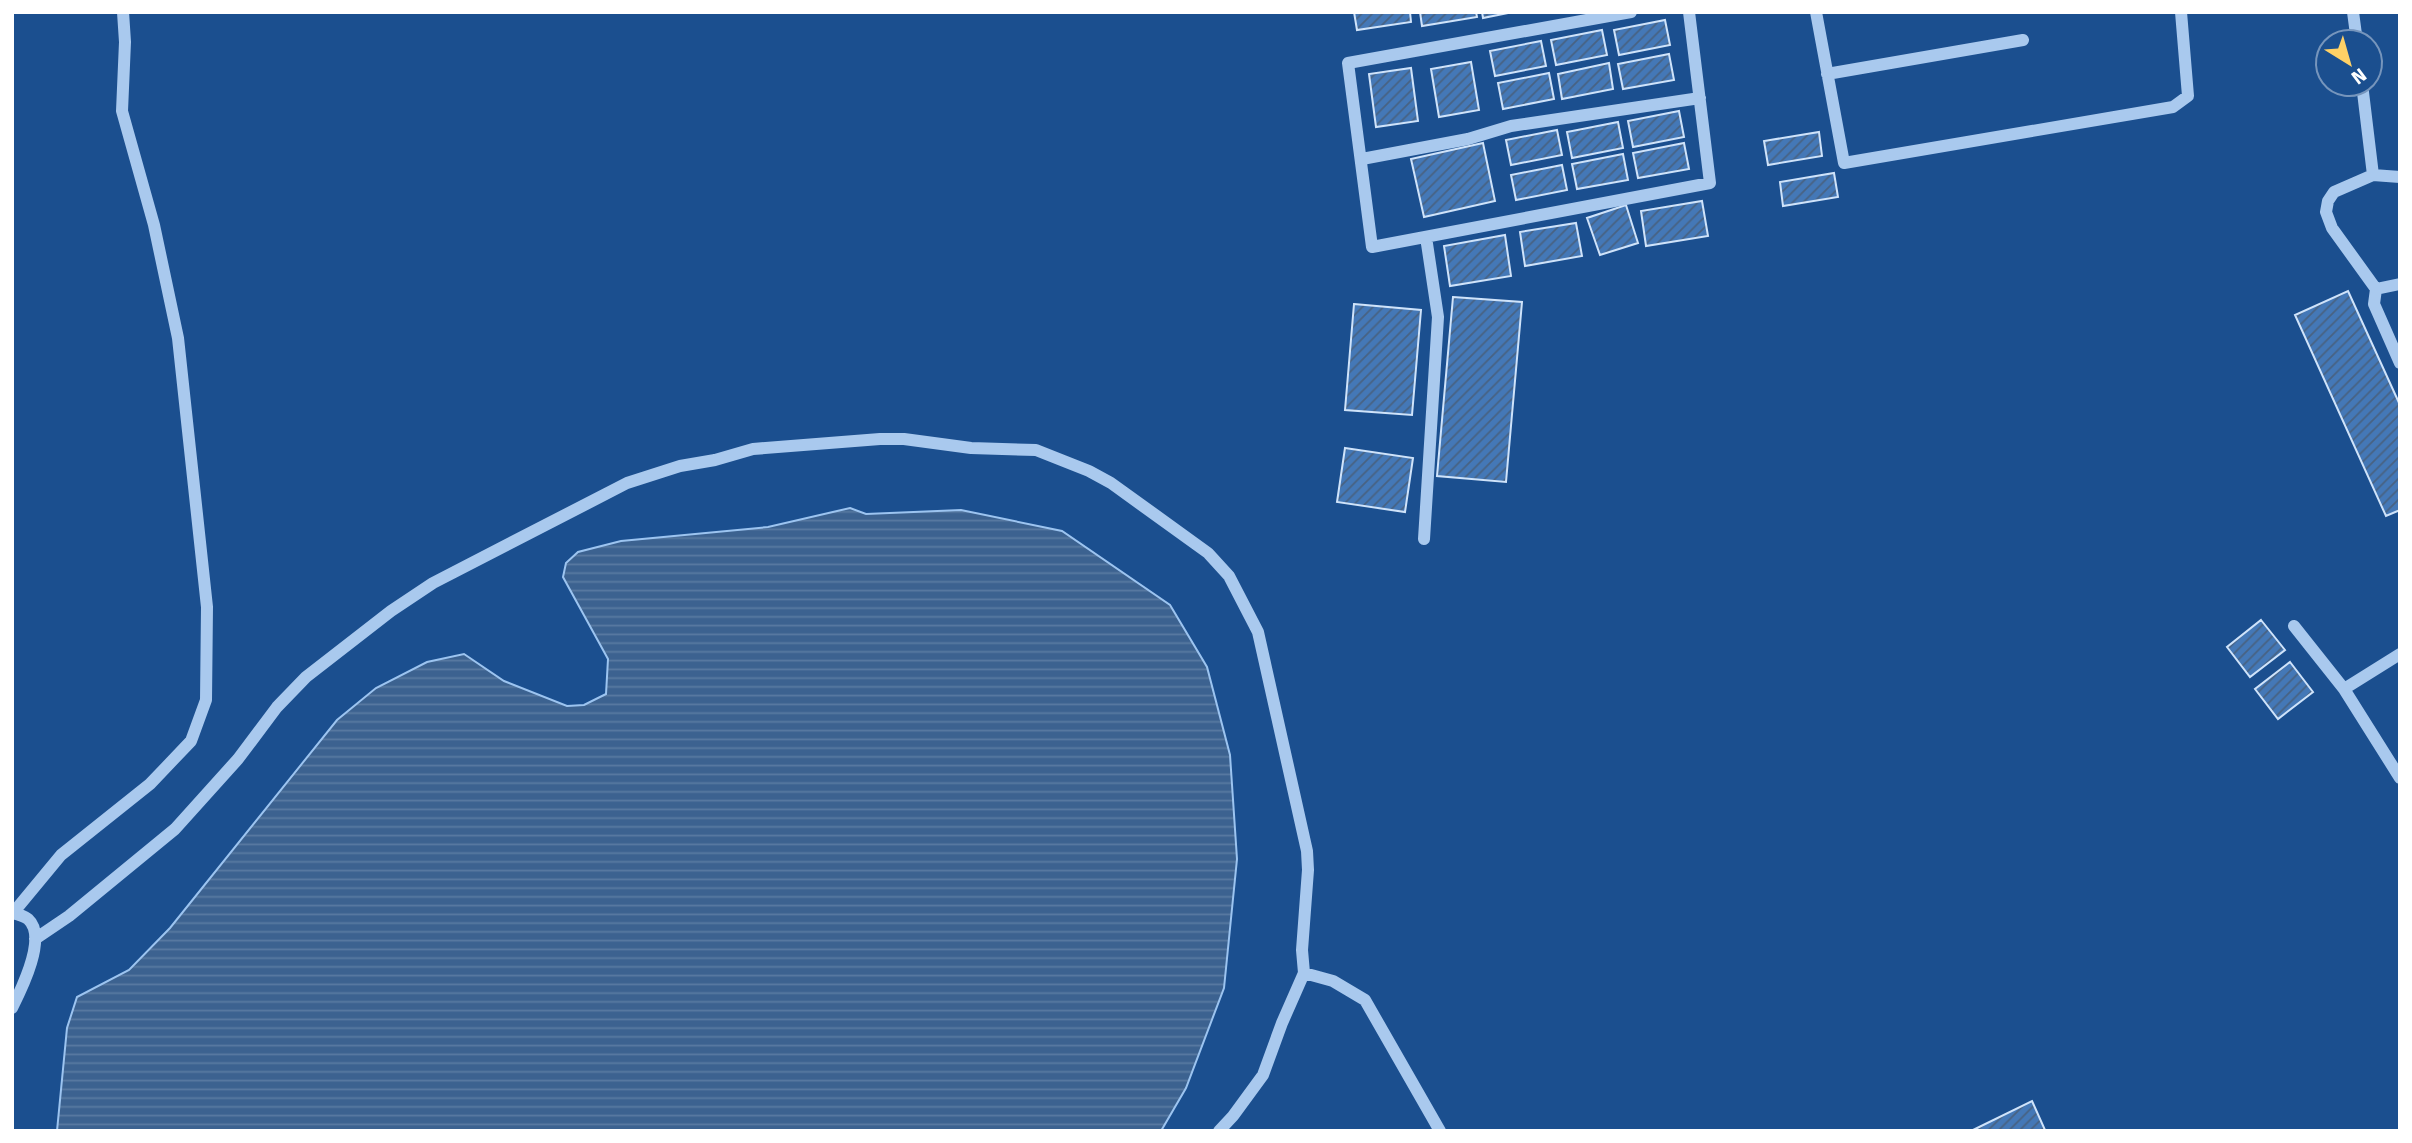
<svg xmlns="http://www.w3.org/2000/svg" width="2412" height="1143" font-family="'Fira Sans',sans-serif">
<style>
.water{fill:url(#water-rules);stroke:#9cc4f0;stroke-width:2}
.building{fill:url(#building-hatch);stroke:#cfe3fa;stroke-width:2}
.lines{fill:none;stroke-linecap:round;stroke-linejoin:round}
.minor{stroke:#a9c9ee;stroke-width:12}
</style>
<defs>
<pattern id="water-rules" width="6" height="5" patternUnits="userSpaceOnUse" patternTransform="scale(1.75)"><rect width="6" height="5" fill="#3c6290"/><path d="M0 2.5h6" fill="none" stroke="#597aa1"/></pattern>
<pattern id="building-hatch" width="6" height="6" patternUnits="userSpaceOnUse" patternTransform="scale(1.75)"><rect width="6" height="6" fill="#4478b7"/><path d="M-1 1l2-2M0 6l6-6M5 7l2-2" fill="none" stroke="#486282"/></pattern>
</defs>
<rect width="100%" height="100%" fill="#1b4f8f"/>
<path class="water" d="M850,508L866,514L961,510L1062,531L1170,605L1207,667L1230,755L1237,859L1224,988L1186,1088L1161,1131H57L67,1028L77,997L129,970L170,928L337,720L376,688L427,662L464,654L504,681L567,706L584,705L606,694L608,659L563,577L566,563L578,552L621,541L768,527Z"/>
<path class="building" d="M1354,12H1410L1411,22L1357,30Z
M1420,12H1476L1477,17L1422,26Z
M1482,12H1513L1483,18Z
M1665,20L1670,45L1619,55L1614,30Z
M1602,30L1607,55L1556,65L1551,40Z
M1541,41L1546,66L1495,76L1490,51Z
M1669,54L1674,80L1623,89L1618,64Z
M1471,62L1479,110L1439,117L1431,69Z
M1609,63L1613,89L1562,99L1558,74Z
M1411,68L1418,121L1376,127L1369,74Z
M1549,73L1554,99L1503,109L1498,83Z
M1679,111L1684,137L1633,147L1628,121Z
M1618,122L1623,148L1572,158L1567,132Z
M1557,130L1562,155L1511,165L1506,140Z
M1819,132L1822,156L1768,165L1764,141Z
M1483,143L1495,201L1424,217L1411,159Z
M1684,143L1689,169L1638,178L1633,153Z
M1623,154L1628,180L1577,189L1572,164Z
M1562,165L1567,190L1516,200L1511,175Z
M1834,173L1838,197L1783,206L1780,182Z
M1702,201L1708,236L1646,246L1641,211Z
M1626,205L1638,243L1600,255L1587,218Z
M1576,223L1582,256L1525,266L1520,232Z
M1505,235L1511,276L1450,286L1444,246Z
M2348,291L2400,405V510L2386,516L2295,315Z
M1453,297L1522,302L1506,482L1437,476Z
M1354,304L1421,310L1412,415L1345,410Z
M1345,448L1413,458L1405,512L1337,502Z
M2261,620L2285,650L2250,677L2227,647Z
M2290,662L2313,692L2278,719L2255,689Z
M2032,1101L2045,1130L2043,1131H1971Z"/>
<g class="lines">
<path class="minor" d="M1631,12L1348,63L1372,247L1710,183L1689,12
M1816,12L1844,163L2173,107L2188,96L2181,12
M2353,12L2357,42
M1827,74L2023,40
M2362,84L2373,175
M1362,159L1468,139L1511,126L1700,98
M2400,177L2373,175L2334,192L2328,201L2326,212L2332,228L2376,289L2374,304L2400,363
M2376,289L2400,284
M1424,539L1438,317L1426,237
M2294,626L2344,689L2400,778
M2344,689L2400,654
M12,913C17,914 24,916 28,919C48,937 21,990 12,1008
M13,913L61,855L150,784L191,741L206,700L207,607L178,338L154,225L122,111L125,42L123,12
M35,939L69,916L175,829L238,759L277,707L306,677L391,611L433,583L627,483L680,466L715,460L753,449L880,439H904L971,448L1036,450L1089,471L1111,483L1208,553L1229,576L1258,632L1307,851L1308,870L1302,950L1304,973L1282,1023L1263,1075L1233,1116L1219,1131
M1304,973L1333,981L1365,1000L1440,1131"/>
</g>
<rect width="2412" height="1143" fill="none" stroke="#ffffff" stroke-width="28"/>
<g transform="translate(2349 63) rotate(143)"><circle r="33" fill="#1b4f8f" stroke="#7695bc" stroke-width="2"/>
<path d="M0-5L12 26L0 18L-12 26Z" fill="#ffd166"/>
<text y="-10" font-size="19" font-weight="bold" text-anchor="middle" fill="#ffffff">N</text>
</g>
</svg>
